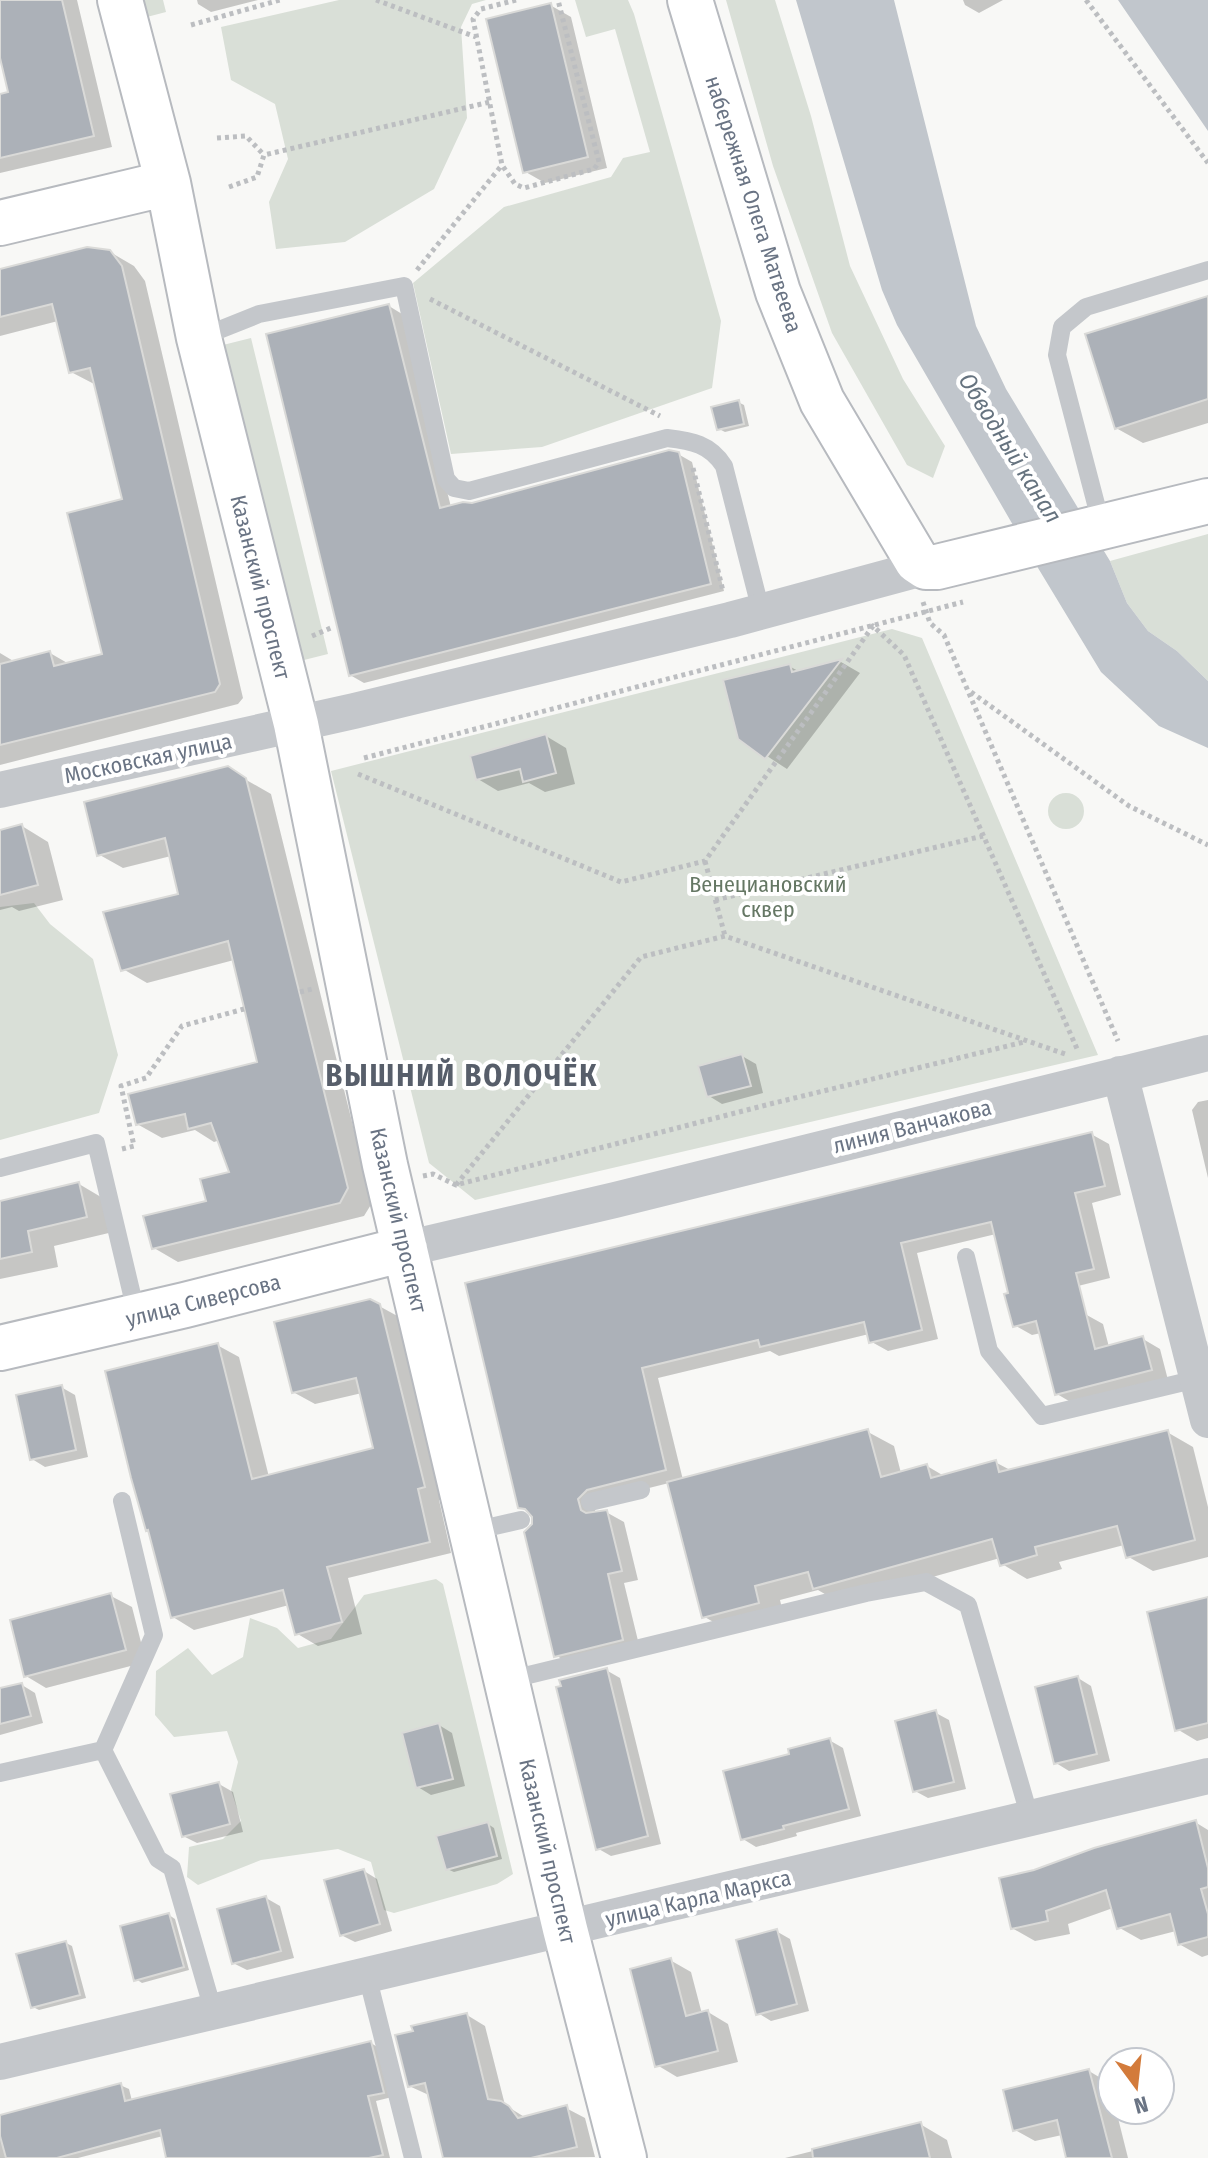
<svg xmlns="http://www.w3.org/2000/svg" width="1208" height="2158" font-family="'Fira Sans Condensed',sans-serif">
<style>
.green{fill:#d9dfd7}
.water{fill:#c1c6cc}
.shadow{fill:#0003}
.building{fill:#acb1b8;stroke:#dadad8;stroke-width:2}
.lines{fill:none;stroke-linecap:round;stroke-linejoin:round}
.secondary-casing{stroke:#b7babf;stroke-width:48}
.path{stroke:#bcbec1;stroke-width:5;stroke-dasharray:4 4;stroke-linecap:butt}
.lane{stroke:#c4c7cb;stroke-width:18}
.street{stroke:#c4c7cb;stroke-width:36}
.secondary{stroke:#fff;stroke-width:44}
.labels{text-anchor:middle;stroke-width:8;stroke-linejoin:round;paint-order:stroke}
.street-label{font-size:22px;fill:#6a7484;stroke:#fff}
.park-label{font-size:22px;fill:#657764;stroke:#fff}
.water-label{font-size:24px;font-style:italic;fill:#66737f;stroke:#fff}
.district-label{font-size:30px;font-weight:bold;letter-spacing:2px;fill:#575e6a;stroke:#fff}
</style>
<rect width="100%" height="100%" fill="#f8f8f6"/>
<path class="green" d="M138,0H163L166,12L143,18Z
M339,0H486L472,4L461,27L467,118L434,189L345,242L276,249L269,202L288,159L275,104L231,80L221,27Z
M575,0H628L634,14L721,321L712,388L542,447L451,454L413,283L504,207L611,177L623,158L650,152L615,29L586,37Z
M726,0H775L811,116L850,266L903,379L945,446L933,478L907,465L832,333L773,166Z
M251,338L328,654L300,661L223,345Z
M1208,534V681L1177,651L1148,631L1127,603L1110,561Z
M892,629L922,638L1098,1055L475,1200L429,1163L331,771Z
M1048 811a18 18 0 1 1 36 0a18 18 0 1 1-36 0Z
M34,903L50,924L93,959L118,1055L99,1113L0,1140V907Z
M436,1579L443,1584L513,1874L497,1884L394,1913L384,1910L371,1862L338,1849L261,1860L198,1885L187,1877L189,1847L223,1839L241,1821L231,1790L238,1762L227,1731L174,1737L155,1715L156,1671L188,1648L212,1675L243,1657L250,1618L277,1628L298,1648L331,1639L364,1595Z"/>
<path class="water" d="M796,0H894L976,326L1006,389L1110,561L1127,603L1148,631L1177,651L1208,681V748L1159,726L1101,672L1035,563L897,325L882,290Z
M1118,0H1208V131Z"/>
<path class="shadow" d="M0,0H77L112,147L0,173V96L11,94L0,49Z
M197,0H258L211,12L198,4Z
M963,0H1003L979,13L965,5Z
M550,5L571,17L607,168L545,183L524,171Z
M110,252L134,266L145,281L243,698L238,704L0,765V653L15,662L50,653L69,664L104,655L124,501L96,385L71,372L58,321L0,336V271Z
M1208,298V423L1143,443L1116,428Z
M389,306L402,314L451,507L472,505L678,454L692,462L724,591L364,683L350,675Z
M738,402L744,405L749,426L725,432L719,429Z
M841,662L860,673L787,769L739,738L789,666L800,672Z
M546,736L566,748L575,784L545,792L529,783L498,791L478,779Z
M227,769L271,794L372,1203L364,1216L178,1262L154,1248L208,1203L232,1174L220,1140L214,1142L195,1130L162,1138L137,1124L259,1064L234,960L147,983L123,969L180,895L171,856L123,868L98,854Z
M22,826L48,842L63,900L19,911L12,907L0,910V832Z
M742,1056L756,1064L763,1093L722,1104L709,1096Z
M1208,1100V1178L1192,1110L1198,1102Z
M1091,1134L1109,1144L1121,1195L1092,1203L1110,1278L1074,1287L1085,1314L1103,1324L1109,1347L1143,1339L1160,1349L1168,1380L1074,1404L1057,1394L1041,1333L1032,1335L1014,1325L1011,1295L996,1234L917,1253L938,1339L888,1351L870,1341L869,1334L779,1356L770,1351L658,1378L683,1480L868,1432L894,1446L901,1473L927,1466L944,1476L995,1462L1012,1471L1167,1432L1193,1447L1208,1507V1557L1153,1571L1127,1556L1124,1545L1059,1562L1062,1569L1027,1579L1002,1564L1000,1558L840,1603L818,1590L780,1600L784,1617L729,1631L703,1616L669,1483L605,1499L595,1510L596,1514L606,1512L624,1522L638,1580L624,1583L640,1649L573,1665L555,1655L534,1516L520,1507L467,1285Z
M79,1184L106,1200L113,1232L54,1246L58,1267L0,1279V1203Z
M370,1301L401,1318L445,1499L439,1500L451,1553L348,1578L362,1634L318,1646L296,1633L289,1605L194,1630L173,1617L217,1345L239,1357L269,1477L376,1449L362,1393L315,1404L293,1392Z
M61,1387L75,1395L88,1457L45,1467L32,1459Z
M111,1596L132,1607L146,1662L46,1688L26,1676Z
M1208,1600V1738L1197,1741L1177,1729Z
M606,1670L620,1678L661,1844L611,1856L597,1848Z
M1078,1678L1091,1686L1110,1761L1069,1771L1056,1763Z
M22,1685L35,1693L43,1723L0,1735V1691Z
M936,1713L949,1720L966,1789L928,1798L915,1791Z
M439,1725L452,1733L465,1786L431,1795L418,1787Z
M829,1740L843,1748L861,1816L796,1833L797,1836L756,1847L743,1839L791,1755Z
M219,1784L233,1792L243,1832L197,1843L183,1836Z
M1195,1822L1208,1830V1955L1202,1957L1179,1944L1176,1931L1141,1940L1118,1927L1113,1908L1068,1924L1070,1934L1035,1941L1012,1928L1034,1872Z
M488,1824L494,1828L502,1859L454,1872L447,1869Z
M364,1871L377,1879L392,1931L355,1942L341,1935Z
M266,1898L280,1906L294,1958L247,1970L233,1963Z
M169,1915L175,1919L189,1970L142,1983L136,1979Z
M776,1931L790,1939L809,2011L771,2021L758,2013Z
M66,1943L72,1946L86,1998L39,2010L33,2007Z
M670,1960L691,1972L702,2014L708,2012L728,2024L738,2062L677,2077L657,2065Z
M467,2015L485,2026L505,2105L526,2118L566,2108L585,2118L595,2157L445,2158L431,2096L409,2086Z
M371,2043L379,2048L392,2097L376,2101L390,2158H169L163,2136L78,2158H0V2116L120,2085L129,2089L132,2101Z
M1089,2071L1109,2083L1112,2110H1116L1128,2158H1068L1062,2135L1035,2141L1015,2130Z
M920,2124L947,2140L952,2158H785Z"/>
<path class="building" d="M0,0H62L94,136L0,158V94L8,92L0,58Z
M551,3L588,157L523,173L486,19Z
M87,247L110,250L122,266L220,684L215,692L0,745V664L50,651L54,666L102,654L67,513L122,499L90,368L69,373L52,304L0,317V269Z
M1208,296V399L1115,429L1085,334Z
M389,304L440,508L463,502L472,503L669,450L679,452L711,584L349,676L266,334Z
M739,400L744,424L717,430L711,407Z
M842,659L765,759L738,739L723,680L790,664L792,672Z
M546,734L556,773L523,782L520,769L476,780L470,756Z
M228,766L246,778L348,1188L340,1203L152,1249L143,1216L206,1201L200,1179L229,1172L211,1123L188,1129L185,1114L136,1125L128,1094L257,1062L228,941L121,971L103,912L178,894L165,838L97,856L84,802Z
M22,824L38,885L0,895V830Z
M742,1054L751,1086L707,1097L698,1066Z
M1092,1132L1105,1186L1075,1193L1094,1269L1076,1273L1095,1349L1143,1336L1152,1370L1055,1395L1036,1321L1013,1327L1004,1294L1008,1293L991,1222L901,1243L922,1330L869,1343L864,1322L760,1347L758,1340L642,1368L666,1470L587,1490L578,1499L581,1510L586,1513L607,1510L622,1571L608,1574L623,1640L554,1657L524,1532L532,1524V1517L525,1509L518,1508L465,1283Z
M79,1182L87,1217L28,1231L32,1252L0,1259V1201Z
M370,1299L380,1304L425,1487L418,1489L430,1542L327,1567L342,1622L295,1635L283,1590L171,1618L148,1530L146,1531L131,1478L105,1371L218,1343L252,1479L373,1448L356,1378L292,1393L274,1322Z
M62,1385L76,1450L30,1460L16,1395Z
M868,1429L881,1477L927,1464L931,1478L996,1460L999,1472L1168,1430L1195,1540L1126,1558L1117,1526L1035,1547L1037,1555L1000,1566L992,1539L813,1589L808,1572L755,1586L759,1603L702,1618L667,1482Z
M111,1593L126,1650L24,1677L10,1620Z
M1208,1597V1723L1175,1731L1147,1612Z
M607,1668L648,1836L596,1850L556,1687L561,1686L559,1680Z
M1078,1676L1097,1754L1054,1764L1035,1687Z
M22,1683L31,1716L0,1724V1688Z
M936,1710L954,1782L913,1792L895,1721Z
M439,1723L453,1779L416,1788L402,1733Z
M830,1738L849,1809L783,1826L784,1829L741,1840L723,1771L789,1754L788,1749Z
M219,1782L230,1824L182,1837L170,1794Z
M1196,1820L1208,1868V1887L1201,1889L1208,1914V1937L1178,1945L1170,1914L1117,1929L1106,1890L1046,1911L1048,1921L1011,1929L999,1878L1034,1870L1094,1848Z
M488,1822L497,1856L446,1870L436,1836Z
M364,1869L380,1924L340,1936L324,1880Z
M266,1896L281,1951L232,1964L217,1909Z
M169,1913L184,1967L134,1981L120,1926Z
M777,1929L797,2004L756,2015L736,1940Z
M66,1941L80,1995L31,2008L16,1954Z
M671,1958L686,2016L708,2010L718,2051L655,2067L630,1969Z
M467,2013L488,2099L501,2101L509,2106L518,2118L567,2105L577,2147L531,2158H443L425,2083L408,2087L395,2035L413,2031L411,2026Z
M371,2041L384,2093L368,2096L383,2155L369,2158H166L160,2130L57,2158H6L0,2136V2115L121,2083L125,2101Z
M1089,2069L1112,2158H1066L1057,2120L1013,2131L1003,2090Z
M921,2122L930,2158H813L812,2149Z"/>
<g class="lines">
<defs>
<path id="secondary" d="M120,0L168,183L199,338L296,724L385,1165L565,1929L624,2158
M690,0L778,292L822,401L917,561L926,567H937L1208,501
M0,223L168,183
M0,1348L185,1305L405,1249"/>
</defs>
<use href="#secondary" class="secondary-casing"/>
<path class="path" d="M376,0L476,37
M516,0L481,9L473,19L502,165L515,184L524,188L594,169L599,162L558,0
M1086,0L1208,163
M191,25L280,0
M217,138L246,136L264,155
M229,187L257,177L264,155L490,102
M417,270L502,165
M430,299L660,416
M693,468L723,591
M923,602L930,623L944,635L1118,1041
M312,636L333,627
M971,692L1129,806L1208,845
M364,758L963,602
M358,774L621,882L705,861L873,626L904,655L1078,1051
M705,861L725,936
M715,900L983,836
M300,992L312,989
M122,1149L134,1146L121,1086L146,1078L182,1026L244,1009
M423,1176L433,1174L456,1185L770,1104L1024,1042
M456,1185L641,957L725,936L1065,1054"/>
<path class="lane" d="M199,338L259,314L404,286L446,479L454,488L469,491L667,438C692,441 710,444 724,466L761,611
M1102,527L1057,355L1062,327L1086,307L1208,270
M0,1168L96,1143L137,1316
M966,1257L989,1351L1042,1416L1197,1379
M590,1502L641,1490
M473,1531L521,1520
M508,1680L866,1593L926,1582L968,1605L1030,1818
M103,1750L154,1635L122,1501
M0,1773L103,1750L158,1859L172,1868L213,2010
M367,1975L413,2158"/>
<path class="street" d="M0,790L354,711L730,620L926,567
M1120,1074L1208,1420
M405,1249L615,1200L1208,1053
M0,2062L1208,1776"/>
<use href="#secondary" class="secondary"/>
</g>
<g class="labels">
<g class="street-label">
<text transform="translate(754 204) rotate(72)" y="8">набережная Олега Матвеева</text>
<text transform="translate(261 587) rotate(76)" y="8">Казанский проспект</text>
<text transform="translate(148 758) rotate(-12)" y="8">Московская улица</text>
<text transform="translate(912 1126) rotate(-14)" y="8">линия Ванчакова</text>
<text transform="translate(399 1220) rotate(77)" y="8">Казанский проспект</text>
<text transform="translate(203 1300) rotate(-14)" y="8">улица Сиверсова</text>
<text transform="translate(548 1851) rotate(77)" y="8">Казанский проспект</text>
<text transform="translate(698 1898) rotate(-13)" y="8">улица Карла Маркса</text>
</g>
<g class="park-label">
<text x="768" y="892">Венециановский<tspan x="768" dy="25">сквер</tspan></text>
</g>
<g class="water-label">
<text transform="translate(1010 448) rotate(58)" y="8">Обводный канал</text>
</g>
<g class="district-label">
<text x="462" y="1086">ВЫШНИЙ ВОЛОЧЁК</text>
</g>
</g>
<g transform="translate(1136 2086) rotate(165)"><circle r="38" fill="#ffffff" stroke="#c3c7ce" stroke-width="2"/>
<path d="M0-6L14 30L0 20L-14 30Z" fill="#d37b3b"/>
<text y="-12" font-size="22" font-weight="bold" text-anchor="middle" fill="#6a7484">N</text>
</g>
</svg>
